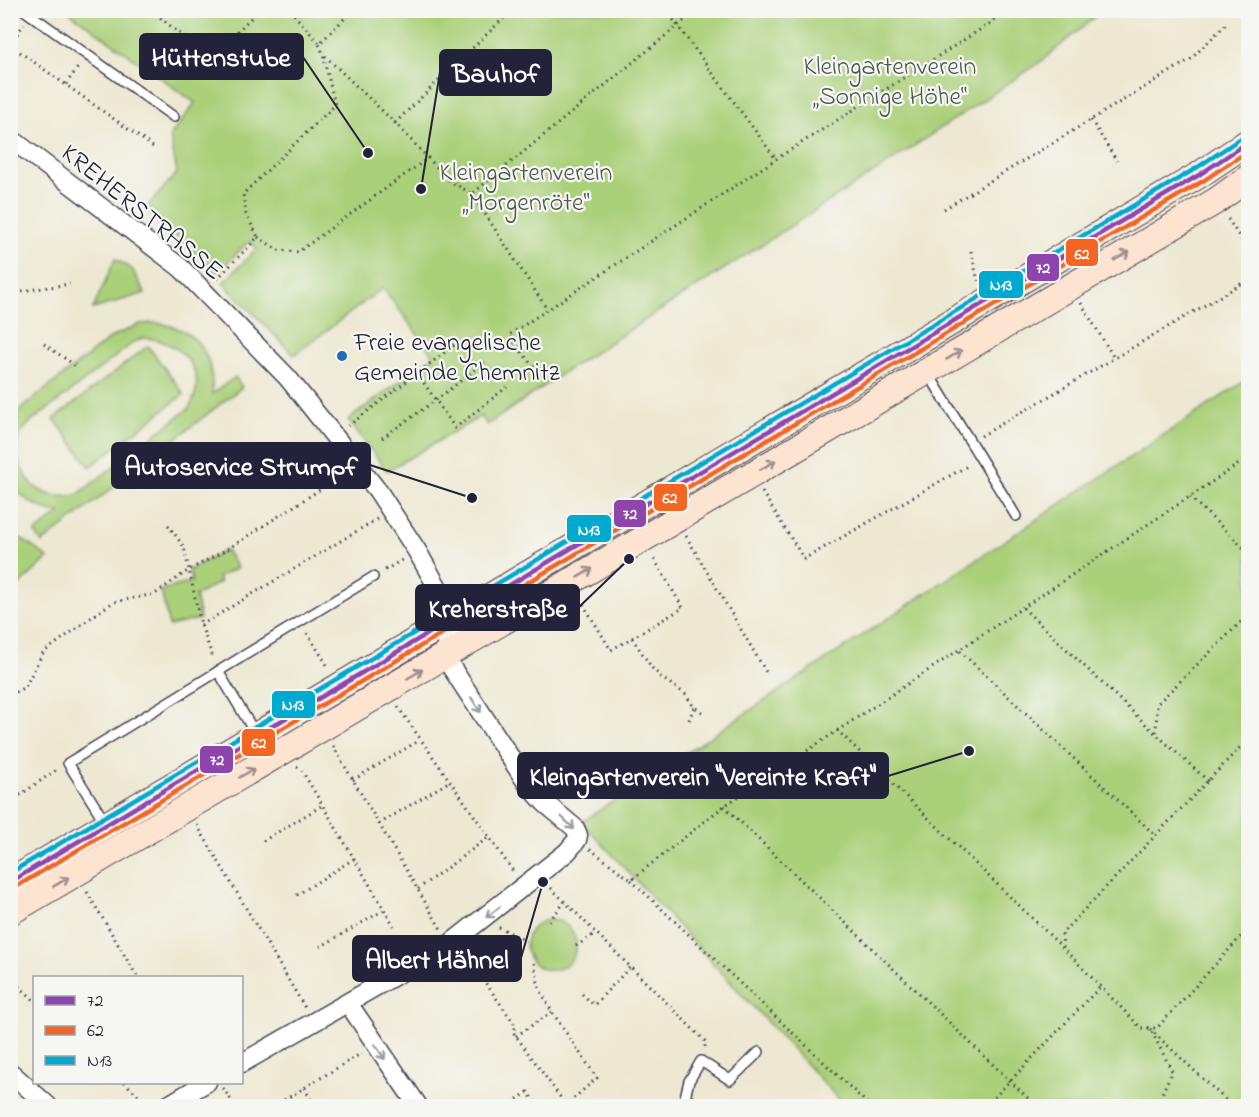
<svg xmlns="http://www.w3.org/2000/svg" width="1259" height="1117" font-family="'Indie Flower',sans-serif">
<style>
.green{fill:#abd07a;stroke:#66795a;stroke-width:1.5;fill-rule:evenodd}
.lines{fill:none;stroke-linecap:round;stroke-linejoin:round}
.lane-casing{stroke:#404052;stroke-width:12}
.street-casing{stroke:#404052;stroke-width:21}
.secondary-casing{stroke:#404052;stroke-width:28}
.path{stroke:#404052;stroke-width:3;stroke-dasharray:1.5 4.5;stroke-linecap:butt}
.lane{stroke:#fff;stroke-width:9}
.street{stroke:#fff;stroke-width:18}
.secondary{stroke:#fde4d1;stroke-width:26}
.bus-1-casing{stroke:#f6f6f2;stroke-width:9}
.bus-2-casing{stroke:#f6f6f2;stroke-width:9}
.bus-3-casing{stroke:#f6f6f2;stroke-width:9}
.bus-1{stroke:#8e44ad;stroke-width:4.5}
.bus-2{stroke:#f26522;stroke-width:4.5}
.bus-3{stroke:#00a9ce;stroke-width:4.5}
.oneway{stroke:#9a8d8e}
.oneway2{stroke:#9c9ca7}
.poi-dot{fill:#1f6fb2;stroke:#f6f6f2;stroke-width:2}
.labels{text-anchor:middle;stroke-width:4.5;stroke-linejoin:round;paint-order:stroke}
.park-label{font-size:26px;fill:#4b564e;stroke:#f6f6f2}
.street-label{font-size:26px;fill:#22223b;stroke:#f6f6f2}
.poi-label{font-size:26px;fill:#22223b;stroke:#f6f6f2;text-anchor:start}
.leader{fill:none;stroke:#22223b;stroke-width:2}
.callout-dot{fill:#22223b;stroke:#f6f6f2;stroke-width:2}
.callout{fill:#22223b;stroke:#22223b;stroke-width:2}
.callout-label{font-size:27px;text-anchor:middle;font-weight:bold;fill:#fff}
.line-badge{stroke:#f6f6f2;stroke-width:2}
.badge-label{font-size:16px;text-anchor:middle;font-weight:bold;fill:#fff}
</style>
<rect width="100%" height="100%" fill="#f6f6f2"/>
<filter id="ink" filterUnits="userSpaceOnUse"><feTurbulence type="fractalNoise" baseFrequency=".0167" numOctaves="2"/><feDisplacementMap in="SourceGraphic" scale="12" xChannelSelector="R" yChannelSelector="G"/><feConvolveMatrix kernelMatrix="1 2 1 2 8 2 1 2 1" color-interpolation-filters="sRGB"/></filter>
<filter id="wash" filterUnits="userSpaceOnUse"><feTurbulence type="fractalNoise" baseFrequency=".008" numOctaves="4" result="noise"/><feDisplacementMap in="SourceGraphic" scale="24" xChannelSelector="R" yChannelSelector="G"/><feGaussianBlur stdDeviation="1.35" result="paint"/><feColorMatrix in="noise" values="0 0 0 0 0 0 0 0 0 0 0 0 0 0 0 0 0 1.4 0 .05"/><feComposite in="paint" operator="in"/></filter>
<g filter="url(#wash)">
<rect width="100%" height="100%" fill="#ede8d1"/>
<path class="green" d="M68,11H1102L1039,63L878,170L575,365L487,425L481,416L387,471L348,420L434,356L383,288L294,355L223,283L257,248L249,241L217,273L145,209L177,173L170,136L195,103Z
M115,259L132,269L145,293L93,309Z
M157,323C198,329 214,355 212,394L235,377L242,387L42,543L35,533L61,512H51L30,502L19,493L11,479V425L22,408L112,337L140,324ZM143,338C180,339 213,374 188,409L77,495C59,499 39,495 28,479C19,467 12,445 22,432C30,420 46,411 57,402C83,382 108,362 134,342Z
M148,346L184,394L90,467L54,419Z
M1248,379V1106H845L582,822Z
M11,531L48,558L11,593Z
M226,550L237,568L218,577L220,582L195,596L200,619L169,626L161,590L192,582L189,570Z
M526 945a25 25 0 1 1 50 0a25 25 0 1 1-50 0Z"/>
</g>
<g filter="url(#ink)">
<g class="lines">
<defs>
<path id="lane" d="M24,10L174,117
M928,373L1016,516
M218,671L255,733
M105,822L68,763L373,577
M696,1106L685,1097L689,1081L701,1061L730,1080L759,1052"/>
<path id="street" d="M10,138L181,268L288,378L378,491L417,551L455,618L444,656L527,783L545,803L575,828L578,835L577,840L567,852L450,944L242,1063
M348,1003L418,1106
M10,1072L48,1106
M167,1106L207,1082"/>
<path id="secondary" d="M10,882L1199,175L1248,142
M10,912L1216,201L1248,178"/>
</defs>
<use href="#lane" class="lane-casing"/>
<use href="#street" class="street-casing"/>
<use href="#secondary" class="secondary-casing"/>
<path class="path" d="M151,10L210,58L259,10
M290,10L319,43
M666,10L776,159
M806,17L813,10
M10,44L24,24
M10,45L156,149
M325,56L395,123L428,158
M66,84L79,66
M1091,120L1117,161
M395,123L512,10
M472,194L547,309
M944,209L1191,59L1226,24
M1228,219L1248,250
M258,237L278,250L298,252L428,158L450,181L472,194L697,10
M971,251L978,281
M217,279L258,237L246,214L243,194L335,105L323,54L319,44L353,10
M22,291L70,284
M1081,303L1114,358
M44,344L76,366
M537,372L509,335L776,159L989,24L1004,10
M417,373L455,428L507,387
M348,426L461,340
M981,436L1248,280
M382,438L436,400L486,361
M762,492L804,559L969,465
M1190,497L1248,552
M168,525L184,547L201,625L213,658
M686,536L766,672
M385,570L402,560
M580,599L611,650L683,608L653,557
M1023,608L1156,734
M201,625L377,519
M307,633L329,668
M632,638L652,668L662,678L685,694L694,707L702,712
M960,651L1156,836
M10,695L25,687L43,653L107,606L114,602L155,594L189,570L226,550L344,474
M398,707L513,871
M689,720L694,707
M837,730L1063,948
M1248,739L1062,933L1063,948L1141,1028H1157L1248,929
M333,746L441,929
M297,767L301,769L394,926
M353,780L420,740
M1208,781L1156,734L1157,704L1248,615
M10,802L56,770
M724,806L1036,1106
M379,824L450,781
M197,825L305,1008
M263,841L323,805
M590,849L631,880L724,806L1248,458
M631,880L870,1106
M551,888L706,1042L704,1050
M418,889L489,837
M87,892L138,978
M297,895L355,858
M549,921L565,902
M499,927L526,941
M576,946L596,933
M320,947L384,910
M465,954L516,1026L513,1032L566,1105
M534,963L539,988L552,1012L597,1078L566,1105
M10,978L34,1000
M582,994L594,1005L630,967
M1150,1029L1232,1106
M1152,1032L1172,1071L1157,1105
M516,1036L552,1012
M124,1082L149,1105
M223,1088L235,1106
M304,1088L315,1106
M274,1106L362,1053
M507,1106L528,1092L537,1106
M986,1106L1100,987"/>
<use href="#lane" class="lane"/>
<use href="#street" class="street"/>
<use href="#secondary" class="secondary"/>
<defs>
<path id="bus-1" d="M10,882L1199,175L1248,142"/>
<path id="bus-2" d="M14,888L1203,181L1248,151"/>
<path id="bus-3" d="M10,873L1195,169L1244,136"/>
</defs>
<use href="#bus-1" class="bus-1-casing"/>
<use href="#bus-2" class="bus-2-casing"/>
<use href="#bus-3" class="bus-3-casing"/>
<use href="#bus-1" class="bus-1"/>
<use href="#bus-2" class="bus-2"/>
<use href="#bus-3" class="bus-3"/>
</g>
<defs><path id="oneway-shaft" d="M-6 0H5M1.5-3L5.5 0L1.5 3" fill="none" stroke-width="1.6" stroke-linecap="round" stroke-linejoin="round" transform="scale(1.5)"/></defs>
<g class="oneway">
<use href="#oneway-shaft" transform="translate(1122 256) rotate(-30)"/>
<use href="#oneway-shaft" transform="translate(954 355) rotate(-31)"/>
<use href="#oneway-shaft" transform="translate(768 465) rotate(-31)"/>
<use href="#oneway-shaft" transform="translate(585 573) rotate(-31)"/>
<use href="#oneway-shaft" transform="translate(415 674) rotate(-30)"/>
<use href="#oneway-shaft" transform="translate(247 773) rotate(-30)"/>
<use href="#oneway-shaft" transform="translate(61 882) rotate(-31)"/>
</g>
<g class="oneway2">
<use href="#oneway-shaft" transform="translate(476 705) rotate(57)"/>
<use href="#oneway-shaft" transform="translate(568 823) rotate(44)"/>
<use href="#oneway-shaft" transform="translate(493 912) rotate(142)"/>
<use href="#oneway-shaft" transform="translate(380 1052) rotate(56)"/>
</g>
</g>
<circle class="poi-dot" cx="342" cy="356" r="6"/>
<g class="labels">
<g class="park-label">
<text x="890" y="74">Kleingartenverein<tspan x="890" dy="30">„Sonnige Höhe“</tspan></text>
<text x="526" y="180">Kleingartenverein<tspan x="526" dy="30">„Morgenröte“</tspan></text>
</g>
<g class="street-label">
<text transform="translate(143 211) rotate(39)" y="9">KREHERSTRASSE</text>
</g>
<g class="poi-label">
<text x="354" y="350">Freie evangelische<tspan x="354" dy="30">Gemeinde Chemnitz</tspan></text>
</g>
</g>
<path class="leader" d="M368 153L303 57M421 189L440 72M472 498L370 465M629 559L579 607M969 751L888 776M543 882L521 958"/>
<g class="callout-dot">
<circle cx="368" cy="153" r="6"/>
<circle cx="421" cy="189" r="6"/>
<circle cx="472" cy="498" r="6"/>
<circle cx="629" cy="559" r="6"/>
<circle cx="969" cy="751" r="6"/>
<circle cx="543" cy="882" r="6"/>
</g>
<g class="callout">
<rect x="140" y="34" width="163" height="45" rx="6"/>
<rect x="440" y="50" width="111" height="45" rx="6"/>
<rect x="112" y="443" width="258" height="45" rx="6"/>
<rect x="416" y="585" width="163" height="45" rx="6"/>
<rect x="518" y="753" width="370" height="45" rx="6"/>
<rect x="353" y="936" width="168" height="45" rx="6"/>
</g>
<g class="callout-label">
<text x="221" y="66">Hüttenstube</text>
<text x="496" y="82">Bauhof</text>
<text x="241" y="475">Autoservice Strumpf</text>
<text x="498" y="617">Kreherstraße</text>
<text x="703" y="785">Kleingartenverein "Vereinte Kraft"</text>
<text x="437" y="968">Albert Hähnel</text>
</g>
<g class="line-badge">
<rect x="1065" y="238" width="34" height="29" rx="6" fill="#f26522"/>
<rect x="1026" y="253" width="34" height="29" rx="6" fill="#8e44ad"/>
<rect x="978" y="270" width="46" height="29" rx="6" fill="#00a9ce"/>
<rect x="653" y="483" width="35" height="29" rx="6" fill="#f26522"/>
<rect x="613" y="499" width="34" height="29" rx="6" fill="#8e44ad"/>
<rect x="566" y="514" width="46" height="29" rx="6" fill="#00a9ce"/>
<rect x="271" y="690" width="45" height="29" rx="6" fill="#00a9ce"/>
<rect x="241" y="728" width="35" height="29" rx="6" fill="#f26522"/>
<rect x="199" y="745" width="35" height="29" rx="6" fill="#8e44ad"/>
</g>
<g class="badge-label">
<text x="1082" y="259">62</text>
<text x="1043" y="273">72</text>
<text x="1001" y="290">N13</text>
<text x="670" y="503">62</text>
<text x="630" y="519">72</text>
<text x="589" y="535">N13</text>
<text x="293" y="710">N13</text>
<text x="259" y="748">62</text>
<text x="217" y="765">72</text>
</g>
<rect width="1259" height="1117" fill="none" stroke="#f6f6f2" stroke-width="36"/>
<rect x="33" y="976" width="210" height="108" fill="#f6f6f2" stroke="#a1a1a9" stroke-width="1.5"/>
<rect x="45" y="996" width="30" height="9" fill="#8e44ad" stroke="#a1a1a9" stroke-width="1.5"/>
<text x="87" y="1006" font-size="18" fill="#22223b">72</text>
<rect x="45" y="1026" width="30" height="9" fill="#f26522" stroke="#a1a1a9" stroke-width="1.5"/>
<text x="87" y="1036" font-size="18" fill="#22223b">62</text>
<rect x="45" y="1056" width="30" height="9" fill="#00a9ce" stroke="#a1a1a9" stroke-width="1.5"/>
<text x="87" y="1066" font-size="18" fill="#22223b">N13</text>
</svg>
